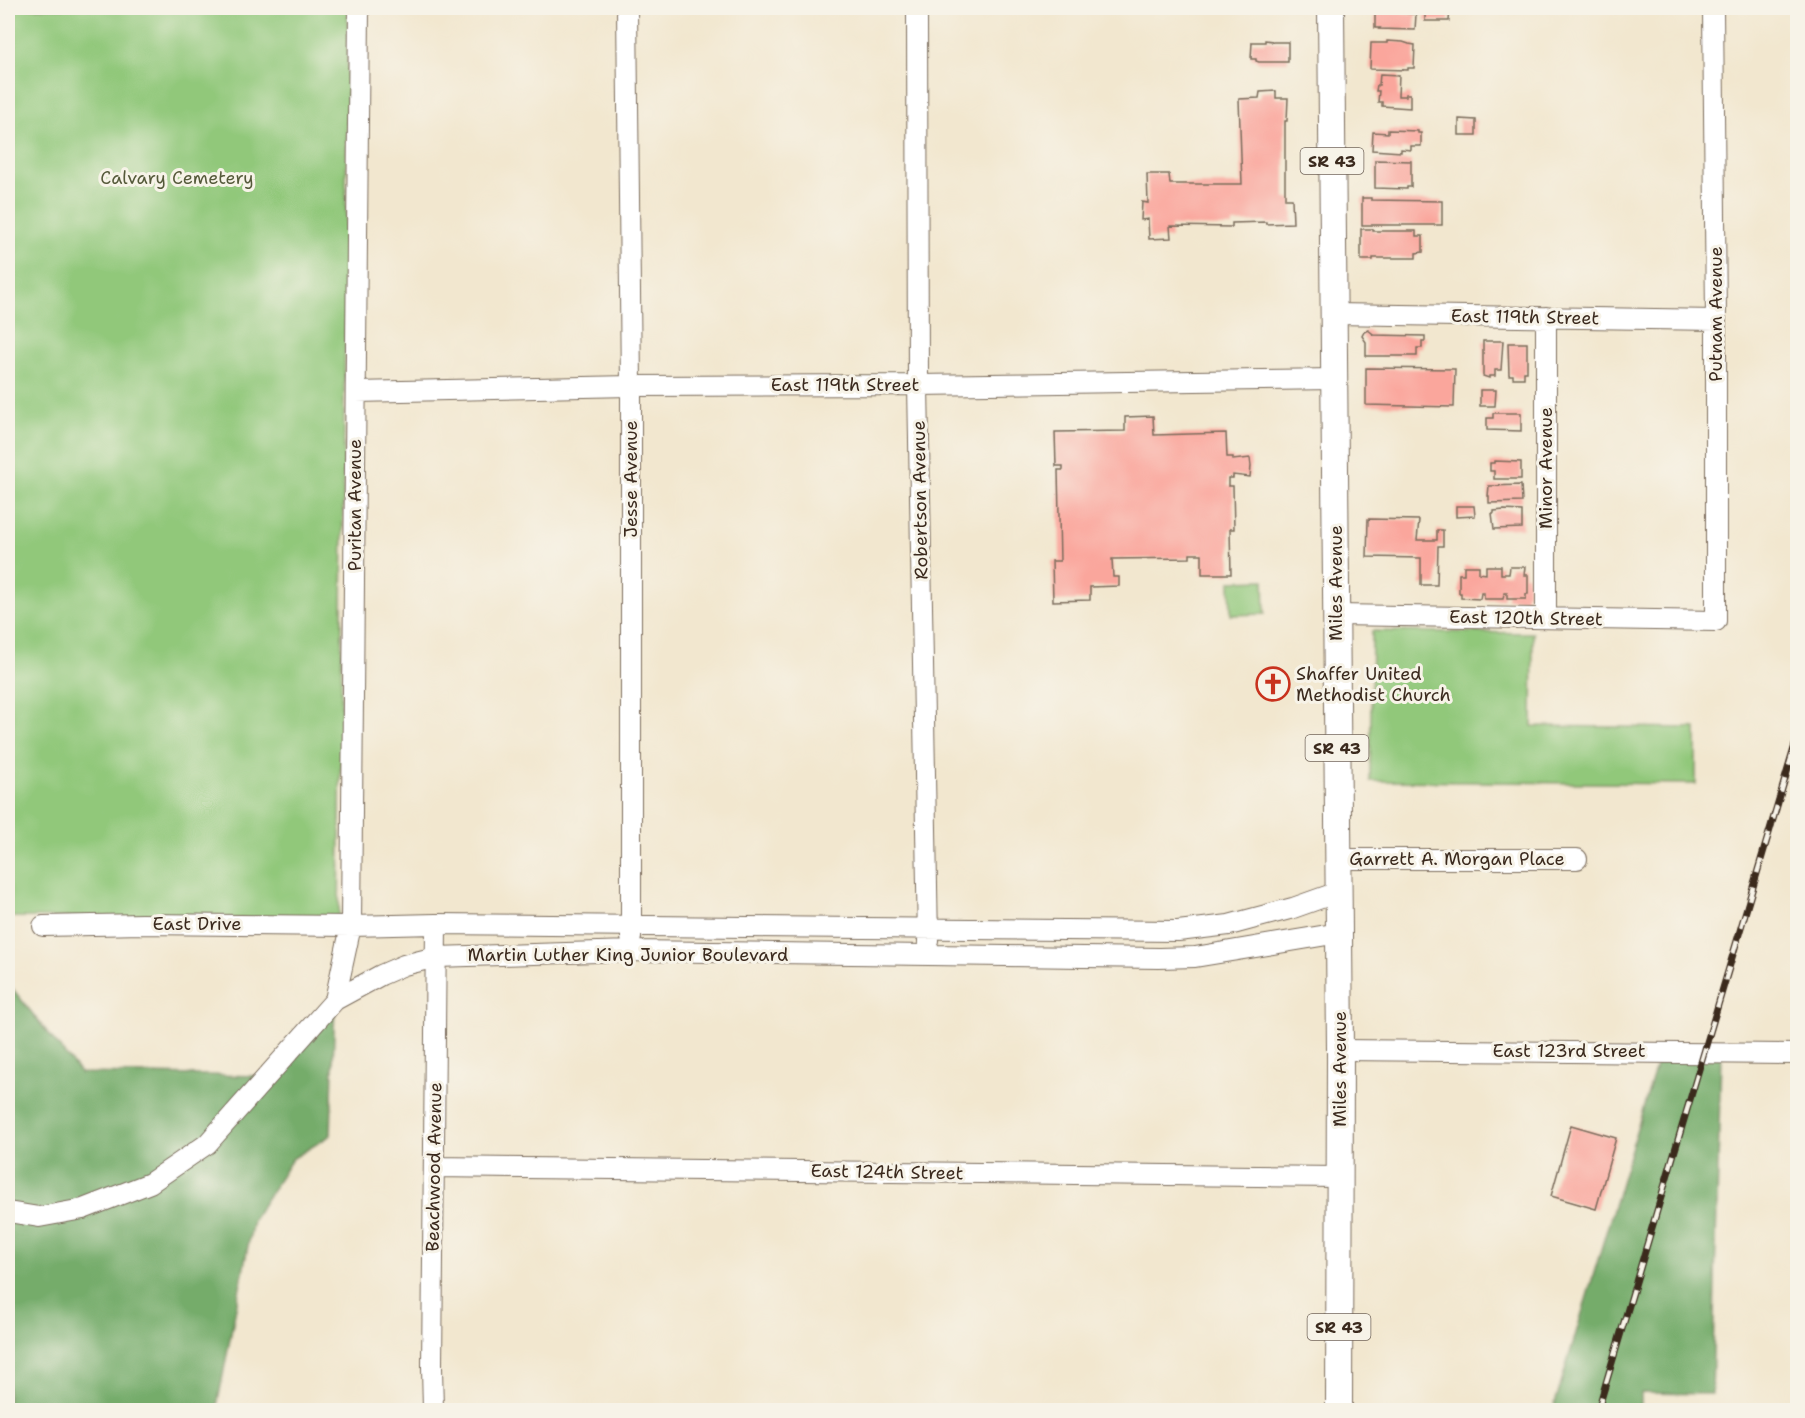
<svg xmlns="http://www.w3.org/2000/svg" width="1805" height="1418" font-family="'Shantell Sans',sans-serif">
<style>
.green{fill:#91c87a;stroke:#66794c;stroke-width:1.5}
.forest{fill:#74ac6a;stroke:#586b44;stroke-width:1.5}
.building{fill:#faa69c}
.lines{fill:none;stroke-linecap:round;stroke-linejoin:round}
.minor-casing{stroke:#7b6c5c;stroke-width:22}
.major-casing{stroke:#7b6c5c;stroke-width:28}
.minor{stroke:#fff;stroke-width:20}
.major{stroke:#fff;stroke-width:26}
.rail-casing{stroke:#3b2a1e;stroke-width:7}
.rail{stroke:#f7f3e8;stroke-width:4.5;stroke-dasharray:14;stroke-linecap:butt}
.labels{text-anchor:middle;stroke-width:6;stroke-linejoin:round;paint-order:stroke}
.shield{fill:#f7f3e8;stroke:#73665b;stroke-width:1.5}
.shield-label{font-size:16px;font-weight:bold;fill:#3b2a1e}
.park-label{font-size:18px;fill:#55593a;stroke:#f7f3e8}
.street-label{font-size:18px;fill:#3b2a1e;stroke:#f7f3e8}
.poi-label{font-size:18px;fill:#3b2a1e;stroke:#f7f3e8;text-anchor:start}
</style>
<rect width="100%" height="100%" fill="#f7f3e8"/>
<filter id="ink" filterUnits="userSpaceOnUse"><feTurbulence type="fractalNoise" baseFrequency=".0167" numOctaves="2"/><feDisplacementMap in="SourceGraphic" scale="12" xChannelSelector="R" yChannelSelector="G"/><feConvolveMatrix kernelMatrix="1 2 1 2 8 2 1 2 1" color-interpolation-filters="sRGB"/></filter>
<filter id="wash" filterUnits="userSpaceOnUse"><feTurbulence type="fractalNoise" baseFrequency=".008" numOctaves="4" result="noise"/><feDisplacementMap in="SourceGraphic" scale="24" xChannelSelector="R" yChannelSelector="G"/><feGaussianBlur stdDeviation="1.35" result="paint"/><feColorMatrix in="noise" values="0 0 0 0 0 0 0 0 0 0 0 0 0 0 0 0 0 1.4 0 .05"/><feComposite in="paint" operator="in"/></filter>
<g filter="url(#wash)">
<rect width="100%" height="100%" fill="#f2e7cf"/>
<path class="green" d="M8,8H348L339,920L8,917Z
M1264,580L1265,614L1231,615L1230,581Z
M1372,631L1533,633L1532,726L1696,728V784L1370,781Z"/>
<path class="forest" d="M8,983L80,1073L268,1076L335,1000L331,1135L292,1159L253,1220L218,1401L217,1410H8Z
M1660,1052H1721L1712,1394L1641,1393V1410H1553Z"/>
<g id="blocks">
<path class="building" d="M1425,8H1450L1449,21H1425Z
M1380,12L1416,14L1415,30L1379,29L1380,28H1375V13Z
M1265,40L1272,41V42H1288V62H1259L1256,61V59H1251L1252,42H1265Z
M1387,41L1403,42L1409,44L1415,45L1414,68H1408V70L1370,69L1371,43H1387Z
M1380,74L1399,75L1398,96H1406V94H1410V108L1382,106V102H1378L1379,91H1376L1377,85H1379Z
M1276,91V98H1288L1287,121H1285V199H1292L1293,223L1266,224V222L1232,223V227L1170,226L1171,238L1149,239L1148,219L1141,220L1142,202L1148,203L1147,174H1169L1170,184H1242L1239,99L1259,98L1260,92Z
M1459,119L1476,120V135H1459Z
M1388,130L1418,131V133H1421V146H1411V150L1401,149V152L1372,150L1373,132L1388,133Z
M1375,160L1411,161V187H1407V189L1375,188Z
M1362,198H1371V200L1442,201V225H1362Z
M1361,229H1373V231H1416V236H1423V252L1416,253V258H1373V260H1361Z
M1368,330L1372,333L1373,335L1425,336V341H1422V348H1417V356H1366V342L1362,336L1364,332Z
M1483,341H1503L1501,370H1495V376H1489V378L1483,376Z
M1508,343H1527V372H1524V378H1513V375H1509Z
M1366,368L1455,369L1454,407L1366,405Z
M1480,390H1496L1495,406H1480Z
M1493,413H1521V431L1487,430V418H1493Z
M1153,416L1154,435L1226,433L1227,457H1233V460L1250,458L1251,466L1250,477L1233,475V478H1228V486H1233L1234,529H1230L1231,574H1202V554H1190V558L1112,559L1113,577H1119V586L1090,587V600L1053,601L1052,561H1060L1058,470H1063V466H1056L1055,432L1125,431V417Z
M1494,461L1521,462V479H1494V471H1490V463H1494Z
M1521,485L1522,502L1489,503V496H1488L1489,486Z
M1456,506H1474L1475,516L1456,517Z
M1504,510L1522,511V528L1494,529L1492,513H1494V511Z
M1368,519L1419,520L1417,540H1437V530H1443V546H1438L1437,585H1421V558L1367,557Z
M1464,566H1479V573L1486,574V566H1501V574H1509L1510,567H1525L1524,575H1528V594H1526V599H1507V593H1504L1503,599H1484V593H1481L1480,599L1461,598V593H1459V574H1464Z
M1571,1125L1616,1138L1596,1209L1551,1196Z"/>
</g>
</g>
<g filter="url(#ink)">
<use href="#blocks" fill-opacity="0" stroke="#7b6c5c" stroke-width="1.5"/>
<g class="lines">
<defs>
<path id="minor" d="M627,8L631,386V938
M917,8L918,385L928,941
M1334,314L1716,320
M356,392L631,386L918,385L1335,379
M1336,615L1716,621V320L1713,8
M1546,618V317
M1338,859H1577
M43,926L143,924L351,926L436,924L1178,931L1229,925L1293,908L1338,892
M335,1000L351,926L359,8
M1340,1050L1798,1054
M434,1167L1340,1177
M8,1212L39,1217L83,1209L150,1183L207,1144L335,1000L381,975L404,965L436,957L631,951L1159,958L1195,957L1339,933
M433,1410L432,1367L436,924"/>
<path id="major" d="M1331,8L1340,1050L1339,1410"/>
</defs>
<use href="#minor" class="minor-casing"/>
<use href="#major" class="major-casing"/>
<use href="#minor" class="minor"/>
<use href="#major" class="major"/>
<defs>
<path id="rail" d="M1598,1410L1798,735"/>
</defs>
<use href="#rail" class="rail-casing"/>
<use href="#rail" class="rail"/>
</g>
</g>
<defs>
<symbol id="church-ring" viewBox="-11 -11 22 22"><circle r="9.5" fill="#f7f3e8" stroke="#c8321e" stroke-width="1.5"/><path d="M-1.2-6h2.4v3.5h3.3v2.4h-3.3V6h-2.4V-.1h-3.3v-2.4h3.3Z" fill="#c8321e"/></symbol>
</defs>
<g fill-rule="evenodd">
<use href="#church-ring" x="1254" y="665" width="38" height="38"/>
</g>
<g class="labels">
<g class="shield">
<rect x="1300.5" y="148" width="63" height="26" rx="4.5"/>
<rect x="1305.5" y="735" width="63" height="26" rx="4.5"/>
<rect x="1307.5" y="1314" width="63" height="26" rx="4.5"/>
</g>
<g class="shield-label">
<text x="1332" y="167">SR 43</text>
<text x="1337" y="754">SR 43</text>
<text x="1339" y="1333">SR 43</text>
</g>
<g class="park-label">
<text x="177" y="184">Calvary Cemetery</text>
</g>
<g class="street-label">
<text transform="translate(1716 314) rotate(-90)" y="6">Putnam Avenue</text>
<text transform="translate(1525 317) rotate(1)" y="6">East 119th Street</text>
<text x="845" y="391">East 119th Street</text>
<text transform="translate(1546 468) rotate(-90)" y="6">Minor Avenue</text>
<text transform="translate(631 479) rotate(-90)" y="6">Jesse Avenue</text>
<text transform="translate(920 500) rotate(-91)" y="6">Robertson Avenue</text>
<text transform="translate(355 505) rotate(-90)" y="6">Puritan Avenue</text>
<text transform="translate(1336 583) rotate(-90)" y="6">Miles Avenue</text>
<text transform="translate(1526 618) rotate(1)" y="6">East 120th Street</text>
<text x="1457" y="865">Garrett A. Morgan Place</text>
<text x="197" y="930">East Drive</text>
<text x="628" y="961">Martin Luther King Junior Boulevard</text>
<text x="1569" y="1057">East 123rd Street</text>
<text transform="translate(1340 1069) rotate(-90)" y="6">Miles Avenue</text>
<text transform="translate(434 1167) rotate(-89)" y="6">Beachwood Avenue</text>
<text transform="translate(887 1172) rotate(1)" y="6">East 124th Street</text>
</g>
<g class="poi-label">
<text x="1296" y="680">Shaffer United<tspan x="1296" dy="21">Methodist Church</tspan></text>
</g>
</g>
<rect width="1805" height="1418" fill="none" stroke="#f7f3e8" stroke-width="30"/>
</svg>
